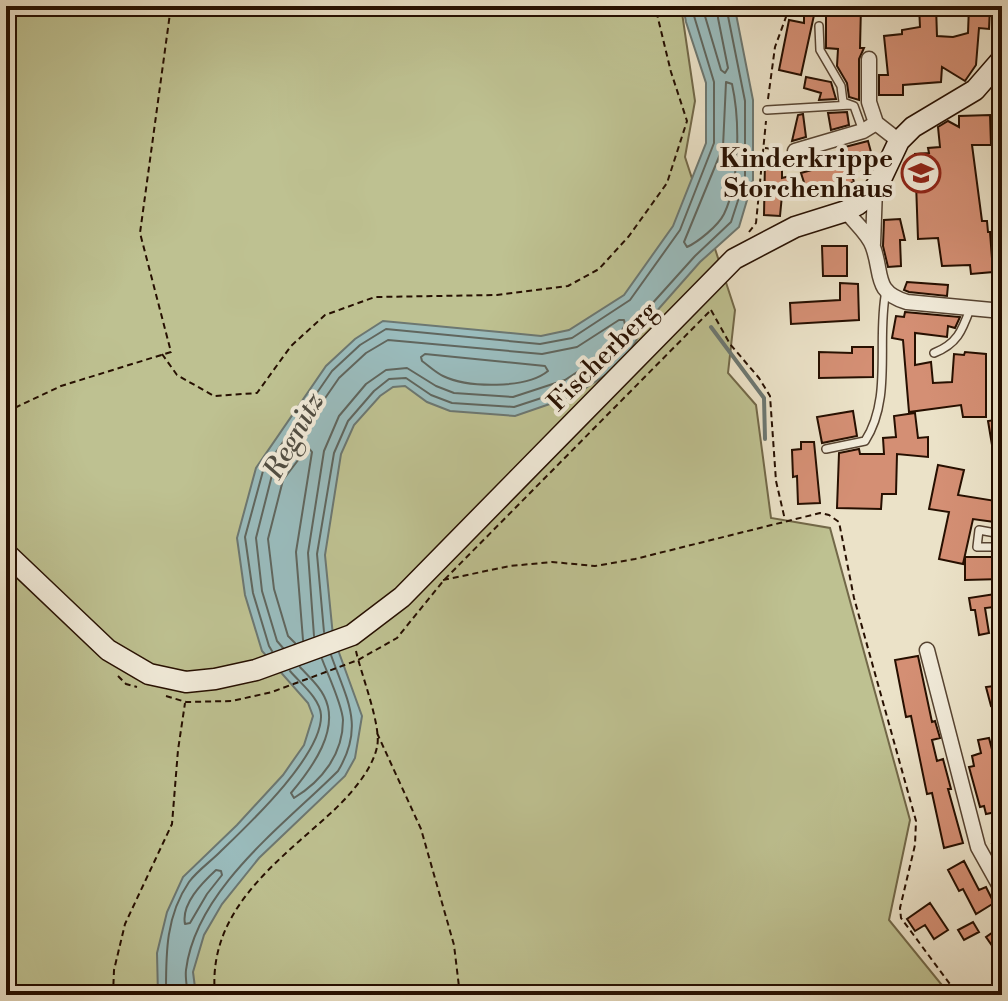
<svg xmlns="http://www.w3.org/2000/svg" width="1008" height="1001" font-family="'Libre Bodoni',serif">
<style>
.green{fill:#bec191;stroke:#726848;stroke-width:2}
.water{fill:#9abcbd;stroke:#6c7771;stroke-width:2}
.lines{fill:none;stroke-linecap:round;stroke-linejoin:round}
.shore{stroke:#60665e;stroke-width:2}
.stream{stroke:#6c7771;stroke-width:4}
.building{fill:#d48f74;stroke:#260f00;stroke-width:2}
.lane-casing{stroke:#574432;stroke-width:10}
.street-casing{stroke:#574432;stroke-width:17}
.secondary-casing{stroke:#260f00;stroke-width:23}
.path{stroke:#260f00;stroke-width:2;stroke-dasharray:6 4;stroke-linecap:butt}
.lane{stroke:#f2ecdb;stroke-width:7}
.street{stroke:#f2ecdb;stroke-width:14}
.secondary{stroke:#f2ecdb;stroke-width:20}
.labels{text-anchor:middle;stroke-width:8;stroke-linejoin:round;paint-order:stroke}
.poi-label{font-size:26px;font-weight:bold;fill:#260f00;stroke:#f2ecdb;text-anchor:end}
.street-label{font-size:26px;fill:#260f00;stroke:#f2ecdb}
.water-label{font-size:28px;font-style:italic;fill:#4f4c42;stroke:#f2ecdb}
</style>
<rect width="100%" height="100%" fill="#ebe2c8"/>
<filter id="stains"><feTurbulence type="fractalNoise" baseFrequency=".0025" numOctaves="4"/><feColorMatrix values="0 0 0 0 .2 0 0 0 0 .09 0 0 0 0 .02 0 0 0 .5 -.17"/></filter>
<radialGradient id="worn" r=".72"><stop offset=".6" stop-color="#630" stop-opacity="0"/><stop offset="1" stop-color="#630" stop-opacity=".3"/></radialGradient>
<path class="green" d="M6,6H681L695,101L685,157L735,310L728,373L756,405L771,518L830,528L910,820L889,920L950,995H6Z"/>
<path class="water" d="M683,6H736V14L753,100V180L739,227L700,262L647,322L630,351L612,371L573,396L515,416L450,411L427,402L405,386L393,387L380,396L354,425L341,454L325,555L333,636L362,716L355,758L345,776L259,858L222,904L204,935L193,972L196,995H158L157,953L167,912L183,877L237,825L283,775L304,745L313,716L308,703L262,651L245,595L237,538L256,468L326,366L355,339L383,321L541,336L569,330L624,295L673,226L706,143V83L686,22Z"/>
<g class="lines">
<path class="shore" d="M702,6L721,70L725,73L728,68L718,18V6
M726,82L732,84C740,120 740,181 724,214C718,226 698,242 687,247L684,242L723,147Z
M425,354L545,366L548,371C526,389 468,388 443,376C435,372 429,366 422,361L421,357Z
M324,632L317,554L334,453L348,421L374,391L389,379L406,378L431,395L452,403L514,407L569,389L607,364L624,346L641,316L695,256L731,222L745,179V101L728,16V6
M295,643L288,636L274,589L268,539L283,480L308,447L312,452L296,552L303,640
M283,648L277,641L262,591L256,538L272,475L339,378L366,353L388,340L542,354L577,347L619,320H624L625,325L616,340L600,357L565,380L513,397L454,393L436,386L407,368L386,370L366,384L339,416L324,451L308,553L314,636
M272,651L269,646L253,593L245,537L263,471L332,371L360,345L386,329L540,344L572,338L630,300L680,230L714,143V82L691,6
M300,667C308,676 319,685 324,696C341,729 312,768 291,793L294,798C322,781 343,754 343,720C342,704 328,675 322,659
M216,870L221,871L222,875L207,894L190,923L185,924C181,904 202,883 216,870Z
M166,995C166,956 165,917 189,882C197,871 210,862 220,852C247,826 323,755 321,715C320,698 300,683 290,671
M188,995C187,987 185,978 186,970C196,889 284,825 338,771C365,726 347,700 331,655"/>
<path class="stream" d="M711,327L764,398L765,439"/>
</g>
<path class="building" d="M804,6H816L801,75L779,70L789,20L804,23Z
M826,6H861L860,48H864L859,59V100L849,97L847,83L837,66L838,49L826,48Z
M919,6H936L937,36L953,37L968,33L969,6H990L989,29L979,28L976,65L965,81L942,67L941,82L903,85V95H879V75H888L884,36L902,34V30L920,27Z
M806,77L831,82L836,99L819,100L821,93L804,88Z
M847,112L849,125L831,130L828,113Z
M803,114L806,137L792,141L798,115Z
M990,115L991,145H972L982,221H987L988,232H990L993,272L971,274L970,265L942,266L938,238L918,239L915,154L929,153L928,148L940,147L938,127L948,121L959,127V116Z
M868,141L871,152L843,159L841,148Z
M782,160V178L790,176V195H782L780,216L764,215L765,161Z
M847,160L854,182L808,195L801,173Z
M900,219L905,240H900L901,266L888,267L883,246L884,220Z
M822,246H847V276H823Z
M907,282L948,285L947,296L909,292L904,290Z
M840,283L858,284L859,320L791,324L790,303L840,300Z
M905,312L960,317L955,328L948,326L947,337L915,333V365L931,362L933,383L952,382L954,354L964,355L965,352L986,354V417H963L961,405L909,412L903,340L892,338L896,316L904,317Z
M852,347H873V377L819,378V352L852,353Z
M853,411L857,436L822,443L817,417Z
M915,413L918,438L928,437V457L897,454L896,494H882L881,509L837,508L839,453L859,449L860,454H884L883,438L896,437L894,416Z
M1002,419V450L993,451L988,421Z
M801,442H814L820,503L798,504L797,476L793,477L792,450L801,449Z
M938,465L964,470L958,495L1002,502V523L973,519L963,564L939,559L949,512L929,509Z
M965,557H1002V579L965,580Z
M1002,593V606L985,608L989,633L979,635L975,610H971L969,598Z
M918,656L932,722L935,721L940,738L932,740L937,761L943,759L951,789H948L963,843L944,848L932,793L927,794L911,716L906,717L895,660Z
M1002,685V703L991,706L986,687Z
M989,738L1000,780L995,782L1001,811L986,814L984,806L980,807L969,767L974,766L972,756L981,753L978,740Z
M964,861L979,890L986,887L994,903L976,914L963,889L959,891L948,870Z
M930,903L948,930L934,939L925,925L915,931L907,919Z
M973,922L979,932L964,940L958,930Z
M1002,926V960L986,937Z"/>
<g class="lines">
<defs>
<path id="lane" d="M819,26L820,50L841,86L843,102L854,106L863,131
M767,110L851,105
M934,353C957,344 962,331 970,309
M826,449L865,441C893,398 876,339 886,291
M1001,534L979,530L977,547H1002
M996,679L1002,678"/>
<path id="street" d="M869,59V102L876,123
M795,151L863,131L876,123L899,141
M846,211C854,222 869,234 873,247C883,274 873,292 907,302L1002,311
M873,244L875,188
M927,650L978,847L1002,890"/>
<path id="secondary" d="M6,553L108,650L149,674L186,682L215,679L256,670L352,635L402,597L734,259L795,227L846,211L857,205L869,196L881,179L899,141L913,127L975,90L1002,59"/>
</defs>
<use href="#lane" class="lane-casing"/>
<use href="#street" class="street-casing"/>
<use href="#secondary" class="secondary-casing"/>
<path class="path" d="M768,99L775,47L790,6
M765,148L782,150
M749,232L756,223L766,121
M711,310L730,344L759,378L770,396L776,481L785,520
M162,354L177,375L214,396L257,393L291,346L325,315L375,297L497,295L568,286L599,269L629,236L667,183L687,121L671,72L655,6
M6,412L61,386L171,352L140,233L171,6
M443,580L510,566L552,562L595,566L635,559L820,513L829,515L839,522L854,598L916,821L915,845L900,908L901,918L958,995
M118,676L126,684L137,687
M166,696L186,702L232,701L272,692L358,660L397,638L444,580L711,310
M377,733L421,829L454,945L460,995
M991,844L1002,841
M113,995L114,970L125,924L172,824L178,750L185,703
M215,995C207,911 276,863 332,812C349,796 372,771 377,747C382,727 361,674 356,651"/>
<use href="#lane" class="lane"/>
<use href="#street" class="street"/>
<use href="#secondary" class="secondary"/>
</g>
<defs>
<symbol id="school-ring" viewBox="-11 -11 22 22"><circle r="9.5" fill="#f2ecdb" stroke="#8f2418" stroke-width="1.5"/><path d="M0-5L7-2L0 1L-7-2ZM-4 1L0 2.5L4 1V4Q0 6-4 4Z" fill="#8f2418"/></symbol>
</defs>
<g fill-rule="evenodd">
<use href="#school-ring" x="899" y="151" width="44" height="44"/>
</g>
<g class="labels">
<g class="poi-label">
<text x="893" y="167">Kinderkrippe<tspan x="893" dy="30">Storchenhaus</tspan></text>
</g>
<g class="street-label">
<text transform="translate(602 356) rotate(-45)" y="9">Fischerberg</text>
</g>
<g class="water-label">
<text transform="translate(293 435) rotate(-61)" y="10">Regnitz</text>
</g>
</g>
<rect width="1008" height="1001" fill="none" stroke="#ebe2c8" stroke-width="32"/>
<rect x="8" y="8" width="992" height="985" fill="none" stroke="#260f00" stroke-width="4"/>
<rect x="16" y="16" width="976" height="969" fill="none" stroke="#260f00" stroke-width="2"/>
<rect width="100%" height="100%" filter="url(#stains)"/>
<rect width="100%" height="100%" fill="url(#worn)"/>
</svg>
